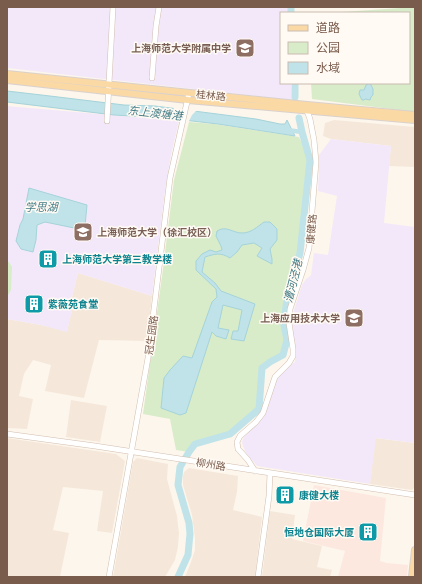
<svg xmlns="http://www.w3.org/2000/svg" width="422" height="584" font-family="'Fira Sans Condensed','Noto Sans SC',sans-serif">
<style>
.residential{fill:#f5e8da}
.commercial{fill:#fde8e0}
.education{fill:#f3e8fa}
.green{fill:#d8ecc9}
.water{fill:#bfe3e8;stroke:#a5d3da}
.pier{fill:#fdf6ec}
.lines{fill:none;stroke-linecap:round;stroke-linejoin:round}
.canal{stroke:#bfe3e8;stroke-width:4.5}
.river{stroke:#bfe3e8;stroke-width:7}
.minor-casing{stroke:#d1beb0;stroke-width:6}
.major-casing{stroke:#dad1cd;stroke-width:8}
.minor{stroke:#fff;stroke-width:5}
.major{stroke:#fbd9a5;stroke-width:6}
.labels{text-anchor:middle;stroke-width:3;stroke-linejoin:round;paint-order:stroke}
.education-label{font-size:10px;font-weight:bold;fill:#785e54;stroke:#fffaf3;text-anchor:end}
.street-label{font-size:10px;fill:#7a5c4d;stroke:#fffaf3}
.culture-label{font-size:10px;font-weight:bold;fill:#0d838f;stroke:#fffaf3;text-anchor:start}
.water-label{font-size:11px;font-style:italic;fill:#437c86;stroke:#fffaf3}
</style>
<rect width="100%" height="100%" fill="#fdf6ec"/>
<path class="residential" d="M334,120L415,127V167L389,166L391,146L331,139L323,136L325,123Z
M78,273L152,296L147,341L99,340L84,398L45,391L51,365L33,360L24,374L19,396L33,399L27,429L7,428V319L41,325L67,331L74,302L71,301Z
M71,400L107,406L100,442L66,437Z
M7,438L116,454L125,461L112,533L97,531L103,491L63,487L53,530L69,533L60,577H7Z
M375,438L415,443V487L412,490L370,484Z
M137,458L168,464L167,479L177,516L179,533L178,547L175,560L165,577H113L133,462Z
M189,468L238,476L237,492L233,510L262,517L255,577H185L191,562L195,550V538L192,515L183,485V476L184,472Z
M270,511L295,515L292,539L322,546L317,567L332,570L330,577H262Z"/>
<path class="commercial" d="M314,485L386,498L380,561L387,563L408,565L407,577H338L345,551L303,541Z"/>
<path class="education" d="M7,7H288L289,13H281V83H291L292,100L7,68Z
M7,106L179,121L171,155L165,191L152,296L78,273L71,301L74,302L67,332L41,325L7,319Z
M331,139L391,146L384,223L415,227V443L376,438L370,484L257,466L246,453L243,446L242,442L244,437L267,410L277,380L280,375L283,371L295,362L296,352L292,327L294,310L302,285L306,279L310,276L311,275L314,253L328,255L337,196L318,191L319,168V155Z"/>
<path class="green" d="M415,7V112L312,99L311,83H409V13H327Z
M189,122L214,124L299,137L310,160L300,253L286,306L284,325L287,340L283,355L270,362L262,368L259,409L230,434L195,444L189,452L176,450L170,419L143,414L163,269L174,180Z
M7,262H9L12,267L11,290L7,297Z"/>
<path class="water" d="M370,83L373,89V95L371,97L370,100L365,99L364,100H362L359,94L360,90H364L366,85Z
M7,91L50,96L124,105L155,106L256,119L280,124H285L287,120L295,136L218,124L166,118L114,115L7,102Z
M29,188L87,205L85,226L79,229L45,222L37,225L36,240L33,252L21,249L16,241L20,225L23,219Z
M264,222H270L277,229V240L270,249L272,259V264L257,256L262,248L254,243L242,245L237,252L230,258C220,252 215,254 205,257L202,272L215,283L221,291L255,304L244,341L231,339L233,331H238L242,310L223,305L218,328L229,330L226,339L216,336L212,332L186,413L180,415L161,408L164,378L170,370L183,356L192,358L212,302L217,297L216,289L196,270V261L202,254L210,250L216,252L222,250L221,246L216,236L217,231C226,225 233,233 242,233C251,233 257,227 264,222Z"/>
<path class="pier" d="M173,107L200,110L196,111L192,115L188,123L176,121L177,116Z"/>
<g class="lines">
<path class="canal" d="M287,130L302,132"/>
<path class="river" d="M291,7V13
M295,97V83
M178,577L188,555L189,544L190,534L189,523L178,485L180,467L189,452L195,444L230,434L259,409L262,368L270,362L283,355L287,340L284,325L286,306L300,253L310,160L302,132L299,118"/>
<defs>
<path id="minor" d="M152,78L156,26L159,7
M107,121L113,7
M7,434L95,446L415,495
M255,471L248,460L240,451L238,449L237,442L240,436L256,422L263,413L275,377L289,363L293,356V349L289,323L290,309L303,270L309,248L316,162L314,140L310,119L307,111V107
M109,577L148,358L170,178L189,93
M258,577L269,496L270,473"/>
<path id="major" d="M7,74L307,105L415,115
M7,80L188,100L415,120
M412,577L415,550"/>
</defs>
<use href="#minor" class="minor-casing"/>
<use href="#major" class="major-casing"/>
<use href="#minor" class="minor"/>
<use href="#major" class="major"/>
</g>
<defs>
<symbol id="school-square" viewBox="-11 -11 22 22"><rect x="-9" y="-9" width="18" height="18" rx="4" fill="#8d6e63" stroke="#fffaf3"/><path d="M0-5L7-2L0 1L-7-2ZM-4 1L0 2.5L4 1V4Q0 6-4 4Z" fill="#fff"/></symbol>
<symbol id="university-square" viewBox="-11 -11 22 22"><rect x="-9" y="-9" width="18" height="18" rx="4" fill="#8d6e63" stroke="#fffaf3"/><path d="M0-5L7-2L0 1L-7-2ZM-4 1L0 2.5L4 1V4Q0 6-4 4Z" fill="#fff"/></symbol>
<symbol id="building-square" viewBox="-11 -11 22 22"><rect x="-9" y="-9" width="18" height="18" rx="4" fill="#0f9aa8" stroke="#fffaf3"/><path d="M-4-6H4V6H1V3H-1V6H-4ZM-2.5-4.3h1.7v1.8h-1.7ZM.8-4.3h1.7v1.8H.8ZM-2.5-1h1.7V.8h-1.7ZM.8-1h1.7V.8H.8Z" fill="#fff"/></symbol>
</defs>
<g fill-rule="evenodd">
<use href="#school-square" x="234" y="37" width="22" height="22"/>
<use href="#university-square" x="72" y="221" width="22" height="22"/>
<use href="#building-square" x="37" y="248" width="22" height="22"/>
<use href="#building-square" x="23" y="293" width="22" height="22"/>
<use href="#university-square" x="343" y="307" width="22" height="22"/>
<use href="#building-square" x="274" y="484" width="22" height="22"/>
<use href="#building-square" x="357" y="521" width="22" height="22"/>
</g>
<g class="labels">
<g class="education-label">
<text x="231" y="52">上海师范大学附属中学</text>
<text x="97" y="236" text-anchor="start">上海师范大学（徐汇校区）</text>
<text x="340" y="322">上海应用技术大学</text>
</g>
<g class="street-label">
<text transform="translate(211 95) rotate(6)" y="4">桂林路</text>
<text transform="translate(311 229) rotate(-85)" y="4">康健路</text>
<text transform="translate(151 335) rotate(-82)" y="4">冠生园路</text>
<text transform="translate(211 464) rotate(9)" y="4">柳州路</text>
</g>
<g class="culture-label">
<text x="62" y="263">上海师范大学第三教学楼</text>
<text x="48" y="308">紫薇苑食堂</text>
<text x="299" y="499">康健大楼</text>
<text x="354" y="536" text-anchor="end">恒地仓国际大厦</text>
</g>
<g class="water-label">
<text transform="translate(155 113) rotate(6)" y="4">东上澳塘港</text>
<text x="41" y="211">学思湖</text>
<text transform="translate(293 281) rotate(-76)" y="4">漕河泾港</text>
</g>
</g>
<rect width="422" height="584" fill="none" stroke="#7a5c4d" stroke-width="16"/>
<rect x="280" y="12" width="130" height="72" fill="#fffaf3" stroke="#cabbb1"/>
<rect x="288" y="25" width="20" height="6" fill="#fbd9a5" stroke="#cabbb1"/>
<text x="316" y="32" font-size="12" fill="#7a5c4d">道路</text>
<rect x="288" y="42" width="20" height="12" fill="#d8ecc9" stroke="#cabbb1"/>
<text x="316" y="52" font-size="12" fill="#7a5c4d">公园</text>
<rect x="288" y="62" width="20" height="12" fill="#bfe3e8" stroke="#cabbb1"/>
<text x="316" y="72" font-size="12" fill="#7a5c4d">水域</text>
</svg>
